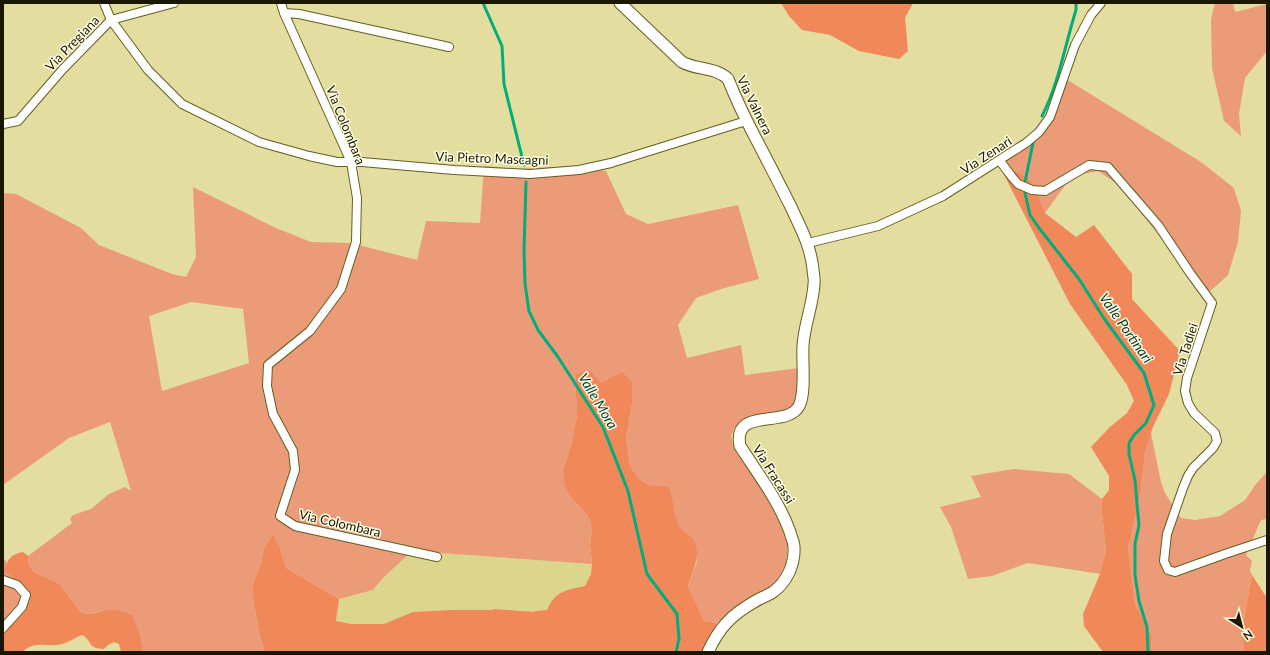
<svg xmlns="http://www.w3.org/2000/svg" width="1270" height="655" font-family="Lato,sans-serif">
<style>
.built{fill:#dbd58e}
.green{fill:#ec9b79;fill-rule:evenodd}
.forest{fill:#f0885a}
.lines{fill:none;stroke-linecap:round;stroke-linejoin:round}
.stream{stroke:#03ad7b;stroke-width:3}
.street-casing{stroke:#645e21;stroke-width:10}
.secondary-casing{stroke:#645e21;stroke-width:13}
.street{stroke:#fff;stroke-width:8}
.secondary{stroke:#fff;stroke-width:11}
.labels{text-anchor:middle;stroke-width:3;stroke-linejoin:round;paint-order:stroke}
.street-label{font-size:13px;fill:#191701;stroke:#fffde4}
.water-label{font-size:14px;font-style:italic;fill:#003b27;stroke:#fffde4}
</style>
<rect width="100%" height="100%" fill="#e3de9f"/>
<path class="built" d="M412,551L592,564L591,574L585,586L564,591L547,610L536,611L535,612L494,609L493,610H451L413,612L384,624H351L336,622L339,599L373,590L383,578Z"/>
<path class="green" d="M1215,3H1233L1235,12L1267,4V51L1245,78L1239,114L1241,136L1224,121L1212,68L1211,19Z
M1066,79L1201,162L1234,188L1241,211L1238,242L1228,275L1206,295L1119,185L1098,171L1078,175L1069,180L1045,213L1033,185L1025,176L997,161L1030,139L1049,115Z
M484,166L518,169L573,166L606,171L626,214L648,224L738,205L759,279L721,289L696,298L678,325L687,358L741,345L745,375L799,368L798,390L795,404L787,409L750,417L737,425L731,435L733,445L774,506L788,544L786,563L781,574L773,585L745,602L717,623L704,621L688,586L697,562L692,539L677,525L672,509V498L668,486L648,485L637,477L630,466L626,438L632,404L601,383L575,374L577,416L571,446L563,470L572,499L583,510L590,520L592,531L590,545L592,564L412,551L383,578L373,590L339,599L286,568L280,548L273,536L264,549L261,564L252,586L254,605L260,636L265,652H144L140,634L100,611C93,613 88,615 81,612C74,604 68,595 62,587C52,574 28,581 28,556L72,523L70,519L73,515L91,509L109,494L125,487L131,491L110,422L69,438L3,485V193L16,194L81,228L99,245L172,274L186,277L196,257L193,187L276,228L311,242L351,243L417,260L426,221L480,223ZM191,302L243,309L249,363L162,391L149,316Z
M1151,433L1161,482L1165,493L1181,518L1195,520L1220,516L1245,500L1256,484L1267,472V519L1261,520L1246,555L1252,561L1250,570L1252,575L1244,619V652H1151L1152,636L1135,604L1128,548L1140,497L1145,452Z
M1014,469L1069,474L1102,499V513L1106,551L1101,574L1028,563L992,576L968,579L951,527L940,507L981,497L971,476Z
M3,558L7,562L6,567C14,576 24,588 22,602L3,623Z"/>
<path class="forest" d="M781,3H913L905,18L908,51L899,59L859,51L830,35L802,30L789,16Z
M997,161L1025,176L1034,185L1045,213L1076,237L1094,225L1132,274V299L1180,351L1169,394L1153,427L1145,452L1140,497L1128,548L1135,604L1152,636L1151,652H1103L1084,626L1083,614L1100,574L1106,551L1102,513V499L1109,490V476L1091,447L1110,427L1127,413L1134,401L1127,385L1070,304Z
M590,371L601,383L622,372L632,382V404L626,438L630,466L637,477L648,485L668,486C674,496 672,510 677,522C679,529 687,533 692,538C703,552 693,571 688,586L704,621L717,623L704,652H265L260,636L254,605L252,586L261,564L264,549L273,535L280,548L286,568L339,599L336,621L351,624H384L413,612L452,610H492L494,609L535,612V611L547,610C555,591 566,590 585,586L591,574L592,564L590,545L592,531L590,520L583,510L572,499L565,486L563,470L571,446L577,416L575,374Z
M23,552L28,556C28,581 52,574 62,587C68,595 74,604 81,612C90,617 102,609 113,610C119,610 126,613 132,615L140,634L144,652H121L119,644L114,642L108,645L104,649C86,648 94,642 82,635C76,637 71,641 65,643C51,649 34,639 23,652H3V623L23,600C19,584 20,579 3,572C9,560 8,555 23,552Z
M1252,575L1265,595L1267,597V652H1244V619Z"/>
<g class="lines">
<path class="stream" d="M483,3L502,46L504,84L524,165
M1042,116C1059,83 1065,45 1076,10V3
M526,182L524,251L525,284L529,311L538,330L558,357L603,427L628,491L647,574L677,614L679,639L676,652
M1025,182L1033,143
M1025,193L1030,215L1039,228L1079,279L1105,320L1144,373L1154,405L1146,423L1134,435L1129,443V454L1135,480L1137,504L1139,525L1135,544V575L1139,601L1147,627L1148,652"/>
<defs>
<path id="street" d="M104,3L111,20L148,70L182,104L259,142L309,156L337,162H362L454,170L530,174L579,170L611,163L746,121
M281,3L284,13L351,162L357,198L356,242L341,289L310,331L268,365L267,386L273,414L293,451L295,470L280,516L295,526L437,557
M284,13L299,14L449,47
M3,124L18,121L63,69L111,20L174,3
M1000,161L1012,177L1018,184L1032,190L1045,191L1089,165L1108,167L1158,225L1190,273L1212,303L1187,378L1185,391L1188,403L1194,413L1215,433L1217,441L1213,448L1193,468L1188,476L1183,488L1167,534L1164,561L1168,570L1175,572L1225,554L1267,540
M808,243L878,226L943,196L1026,143L1039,132L1050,117L1075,45L1091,15L1101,3
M3,580L17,585L26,595L22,607L3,628"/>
<path id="secondary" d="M620,3L682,62C696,70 716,67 728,79C736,99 745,118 755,137C767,160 779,183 791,207C801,229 810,244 813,269C813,274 815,279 814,284C813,305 804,325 803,346C802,362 806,393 799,406C787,429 732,406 740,446C758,474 779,501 790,532C791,537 794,542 794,547C795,564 787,582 773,592C767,596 760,598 754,602C731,615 719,628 708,652"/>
</defs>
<use href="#street" class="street-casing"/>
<use href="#secondary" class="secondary-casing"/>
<use href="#street" class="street"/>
<use href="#secondary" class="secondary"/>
</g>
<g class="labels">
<g class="street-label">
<text transform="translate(72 43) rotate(-46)" y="5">Via Pregiana</text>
<text transform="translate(755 105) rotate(64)" y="5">Via Valnera</text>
<text transform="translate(346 125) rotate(68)" y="5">Via Colombara</text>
<text transform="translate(986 155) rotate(-33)" y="5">Via Zenari</text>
<text transform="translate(492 158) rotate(2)" y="5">Via Pietro Mascagni</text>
<text transform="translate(1185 349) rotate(-72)" y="5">Via Tadiei</text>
<text transform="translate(774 474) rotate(58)" y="5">Via Fracassi</text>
<text transform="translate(340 523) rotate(13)" y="5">Via Colombara</text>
</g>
<g class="water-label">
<text transform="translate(1126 328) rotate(55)" y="5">Valle Portinari</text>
<text transform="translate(598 401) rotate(59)" y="5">Valle Mora</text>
</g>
</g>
<rect width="1270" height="655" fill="none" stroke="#191701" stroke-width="8"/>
<g transform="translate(1242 627) rotate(144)" stroke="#fffde4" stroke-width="3" paint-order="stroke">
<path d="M0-3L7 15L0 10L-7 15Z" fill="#191701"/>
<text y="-6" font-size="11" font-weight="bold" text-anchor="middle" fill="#191701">N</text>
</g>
</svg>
